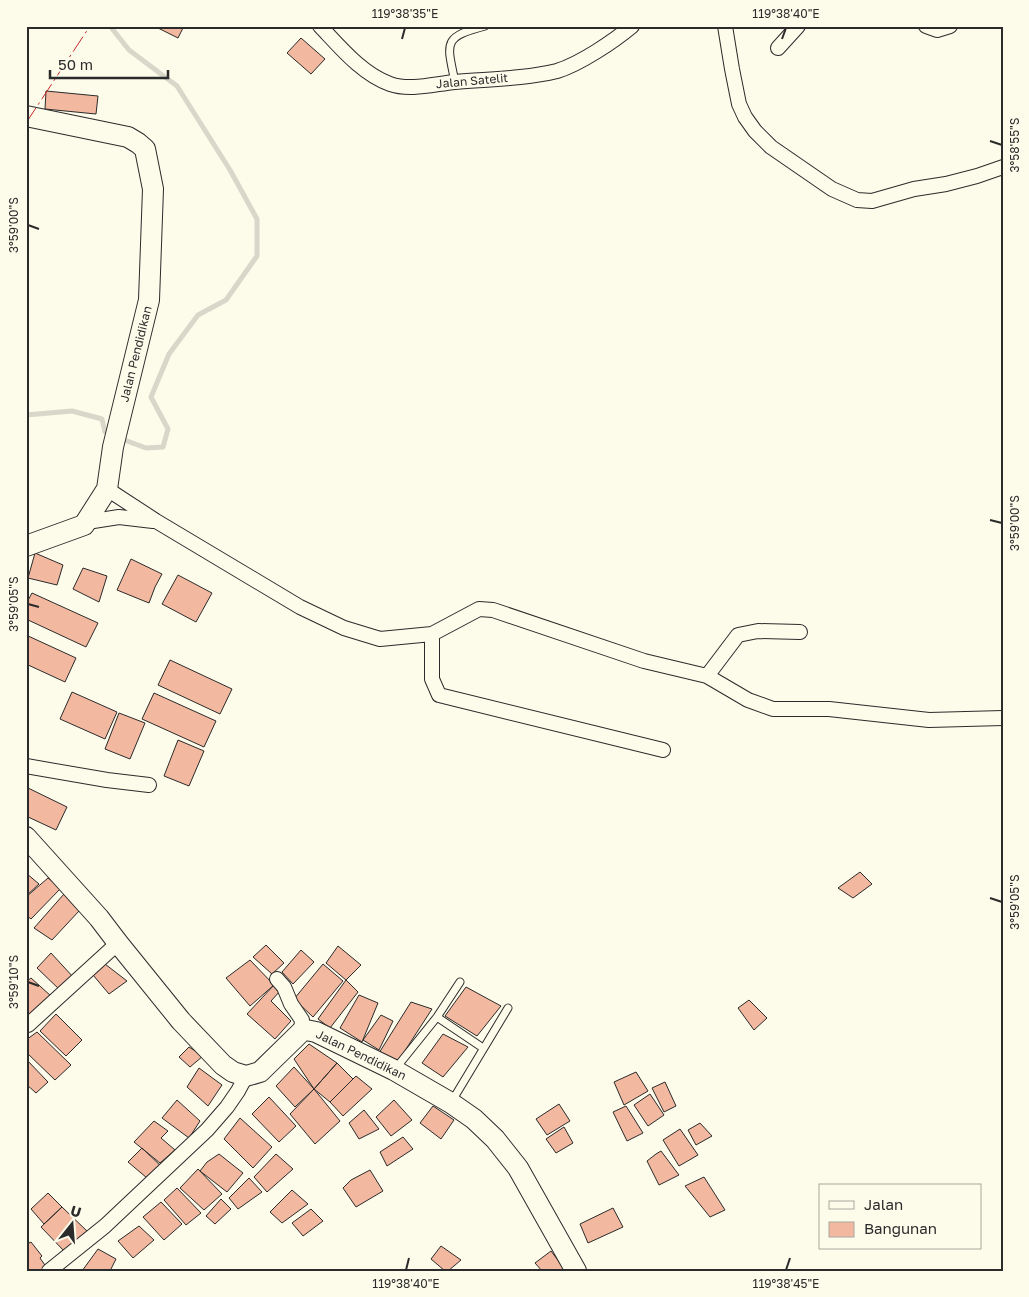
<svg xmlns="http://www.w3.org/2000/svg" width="1029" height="1297" font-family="'Golos Text',sans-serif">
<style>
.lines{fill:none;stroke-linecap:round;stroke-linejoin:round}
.stream{stroke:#d8d7c9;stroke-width:5}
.building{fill:#f2b8a0;stroke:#2b2b2b}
.lane-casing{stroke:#2b2b2b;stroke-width:9}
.street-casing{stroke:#2b2b2b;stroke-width:16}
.secondary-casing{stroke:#2b2b2b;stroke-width:22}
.lane{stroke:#fdfbea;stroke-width:7}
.street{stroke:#fdfbea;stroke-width:14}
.secondary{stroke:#fdfbea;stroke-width:20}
.power{stroke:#c62828;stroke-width:1;stroke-dasharray:18 4 2.5 4;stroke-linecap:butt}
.ticks{fill:none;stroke:#2b2b2b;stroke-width:2}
.labels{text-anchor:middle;stroke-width:4;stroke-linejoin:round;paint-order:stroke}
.street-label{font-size:12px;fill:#2b2b2b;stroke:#fdfbea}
.neatline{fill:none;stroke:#2b2b2b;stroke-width:2}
.ticks-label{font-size:12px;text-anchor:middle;fill:#2b2b2b}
</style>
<rect width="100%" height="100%" fill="#fdfbea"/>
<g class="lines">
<path class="stream" d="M110,26L129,50L177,86L230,170L257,219V256L226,300L198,315L169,354L151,397L168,429L163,447L146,448L119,438
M26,415L72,411L102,419L105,432L111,435"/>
</g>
<path class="building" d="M158,26H184L178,38L158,28Z
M301,38L325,59L311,74L287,53Z
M46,91L98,96L96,114L45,109Z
M35,553L63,565L57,585L28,578Z
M131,559L162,574L155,587L149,603L117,590Z
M83,568L107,576L99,602L73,589Z
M178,575L212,593L196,622L162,604Z
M32,593L98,623L86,647L26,619V604Z
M26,635L76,658L65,682L26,664Z
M170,660L232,689L220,714L158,685Z
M72,692L117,712L105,739L60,719Z
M154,693L216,721L204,747L142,719Z
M119,713L145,723L130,759L105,749Z
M178,740L204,751L189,786L164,776Z
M26,787L67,807L56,830L26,816Z
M860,872L872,884L853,898L838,888Z
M26,873L39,884L26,896Z
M48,878L61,888L31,919L26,915V897Z
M64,894L79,911L52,940L34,928Z
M266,945L284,963L272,974L253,957Z
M338,946L361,965L346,980L326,963Z
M301,950L314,962L293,984L282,972Z
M51,953L74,978L61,991L37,968Z
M250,960L274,985L250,1006L226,978Z
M105,964L127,981L109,994L93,975Z
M323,964L343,981L313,1017L294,999Z
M31,978L51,996L26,1018V982Z
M346,980L358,992L330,1028L318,1019Z
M274,985L280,991L271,1001L291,1021L275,1039L247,1014Z
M466,987L501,1006L477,1036L445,1016Z
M359,995L378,1003L362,1042L340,1028Z
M749,1000L767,1018L754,1030L738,1008Z
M411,1002L432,1009L397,1063L379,1053Z
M56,1014L82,1040L66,1056L40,1031Z
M381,1015L393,1021L379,1050L363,1040Z
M37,1032L71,1065L55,1080L26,1052V1040Z
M443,1034L468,1047L443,1077L422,1063Z
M309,1044L337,1063L314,1089L294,1059Z
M189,1047L203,1056L190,1067L179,1057Z
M26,1059L48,1082L36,1093L26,1084Z
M337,1063L353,1079L330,1102L314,1089Z
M294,1067L314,1089L295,1107L276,1086Z
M199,1068L222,1085L208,1106L187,1087Z
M636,1072L648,1091L624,1105L614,1082Z
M356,1076L372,1089L343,1116L330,1102Z
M665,1082L676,1106L664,1112L652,1088Z
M314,1089L340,1121L315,1144L290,1114Z
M650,1094L664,1115L648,1126L634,1105Z
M269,1097L296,1126L279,1142L252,1114Z
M177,1100L200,1121L189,1138L162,1118Z
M394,1100L412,1120L391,1136L376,1117Z
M559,1104L570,1121L547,1135L536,1119Z
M433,1106L454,1120L441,1139L420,1123Z
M626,1106L643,1133L627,1141L613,1112Z
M364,1110L379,1129L359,1139L349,1123Z
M240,1118L272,1147L253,1168L224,1139Z
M154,1121L168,1131L161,1138L175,1150L160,1163L134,1142Z
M700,1123L712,1136L696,1145L688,1130Z
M564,1127L573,1143L556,1153L546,1139Z
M680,1129L698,1155L679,1166L663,1140Z
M403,1137L413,1149L387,1166L380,1152Z
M142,1148L163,1168L147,1178L128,1162Z
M661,1151L679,1175L659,1185L647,1161L656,1154Z
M219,1154L243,1173L227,1192L200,1171L207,1162Z
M276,1154L293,1169L267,1192L254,1177Z
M198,1169L222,1194L204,1210L180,1188Z
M370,1170L383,1191L356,1207L343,1188L351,1180Z
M704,1177L725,1210L710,1217L685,1186Z
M249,1178L262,1192L238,1209L229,1198Z
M177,1188L201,1213L186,1225L164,1200Z
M292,1190L308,1204L282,1223L270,1212Z
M48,1193L62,1207L44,1224L31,1209Z
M221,1199L231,1209L215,1224L206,1216Z
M161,1202L182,1224L164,1240L143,1217Z
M62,1207L88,1232L65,1252L41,1227Z
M613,1208L623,1227L588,1243L580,1224Z
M311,1209L323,1221L303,1236L292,1223Z
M139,1226L154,1240L133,1258L118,1241Z
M31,1242L42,1256L40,1258L47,1268L43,1271H26V1243L27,1244Z
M441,1246L461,1260L448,1271H445L431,1259Z
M98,1249L116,1259L110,1271H82Z
M551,1251L566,1271H542L535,1263Z"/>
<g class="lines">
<defs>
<path id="lane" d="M455,82C447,43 442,37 485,26
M437,1017L483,1048
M396,1068L437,1017L460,982
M452,1101L508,1008"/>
<path id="street" d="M320,26C340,47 362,74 390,84C410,91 434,84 455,82C489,79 524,79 557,71C580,64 614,41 632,26
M725,26L732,69L739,104L745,117L755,131L771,147L832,189L857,200L872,201L914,189L946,184L977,176L1003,167
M926,26L937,30L950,26
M778,48L798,26
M107,489L156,521L300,607L344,628L380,639L432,634L479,609L493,610L644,661L707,676L748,700L773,709H829L929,720L1003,718
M87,522L119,517L153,521
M432,634V679L439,695L663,750
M707,676L738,635L758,631L800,632
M26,766L107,780L149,785
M277,979L284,987L291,1004L302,1020L301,1032
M28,1025L118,943
M49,1271L105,1226L207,1130L227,1107L238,1091L246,1076"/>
<path id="secondary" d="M26,116L128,137L138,143L145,149L153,189L149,300L113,447L107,489L84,525L26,546
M26,837L99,918L118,943L181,1021L223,1065L233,1072L246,1076L260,1072L301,1032L306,1030L316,1032L394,1070L451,1103L474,1119L495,1139L518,1168L576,1271"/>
</defs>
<use href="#lane" class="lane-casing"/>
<use href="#street" class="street-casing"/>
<use href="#secondary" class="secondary-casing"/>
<use href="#lane" class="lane"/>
<use href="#street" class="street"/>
<use href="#secondary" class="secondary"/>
<path class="power" d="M26,123L90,26"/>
</g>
<path class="ticks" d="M402,39L405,28M782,39L786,28M990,141L1002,145M28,225L39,229M990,520L1002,523M28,604L39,607M990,898L1002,902M28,982L39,986M406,1270L409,1258M786,1270L790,1258"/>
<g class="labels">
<g class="street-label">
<text transform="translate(472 81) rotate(-5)" y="4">Jalan Satelit</text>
<text transform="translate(136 354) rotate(-76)" y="4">Jalan Pendidikan</text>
<text transform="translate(361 1055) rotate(26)" y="4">Jalan Pendidikan</text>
</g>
</g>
<rect width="1029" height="1297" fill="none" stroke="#fdfbea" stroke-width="55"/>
<rect x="819" y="1184" width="162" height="65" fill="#fdfbea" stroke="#a9a89e"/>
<rect x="829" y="1201" width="25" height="8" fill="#fdfbea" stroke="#a9a89e"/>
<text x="864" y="1210" font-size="15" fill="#2b2b2b">Jalan</text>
<rect x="829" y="1222" width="25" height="15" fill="#f2b8a0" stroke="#a9a89e"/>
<text x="864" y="1234" font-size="15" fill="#2b2b2b">Bangunan</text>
<g transform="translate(72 1224) rotate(17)" stroke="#fdfbea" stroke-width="4" paint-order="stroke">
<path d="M0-4L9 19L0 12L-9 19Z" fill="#2b2b2b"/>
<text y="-8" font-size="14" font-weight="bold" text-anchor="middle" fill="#2b2b2b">U</text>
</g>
<path d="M50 70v8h118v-8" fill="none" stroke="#2b2b2b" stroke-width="2.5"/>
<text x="58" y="70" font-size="15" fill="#2b2b2b" stroke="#fdfbea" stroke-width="4" paint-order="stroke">50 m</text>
<rect x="28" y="28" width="974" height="1242" class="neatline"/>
<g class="ticks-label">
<text x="405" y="18">119°38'35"E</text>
<text x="786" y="18">119°38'40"E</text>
<text transform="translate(1015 145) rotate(-90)" y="4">3°58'55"S</text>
<text transform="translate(14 225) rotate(-90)" y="4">3°59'00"S</text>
<text transform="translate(1015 523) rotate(-90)" y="4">3°59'00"S</text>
<text transform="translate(14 604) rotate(-90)" y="4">3°59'05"S</text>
<text transform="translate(1015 902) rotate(-90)" y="4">3°59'05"S</text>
<text transform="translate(14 982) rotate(-90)" y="4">3°59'10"S</text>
<text x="406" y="1288">119°38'40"E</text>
<text x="786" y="1288">119°38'45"E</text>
</g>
</svg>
